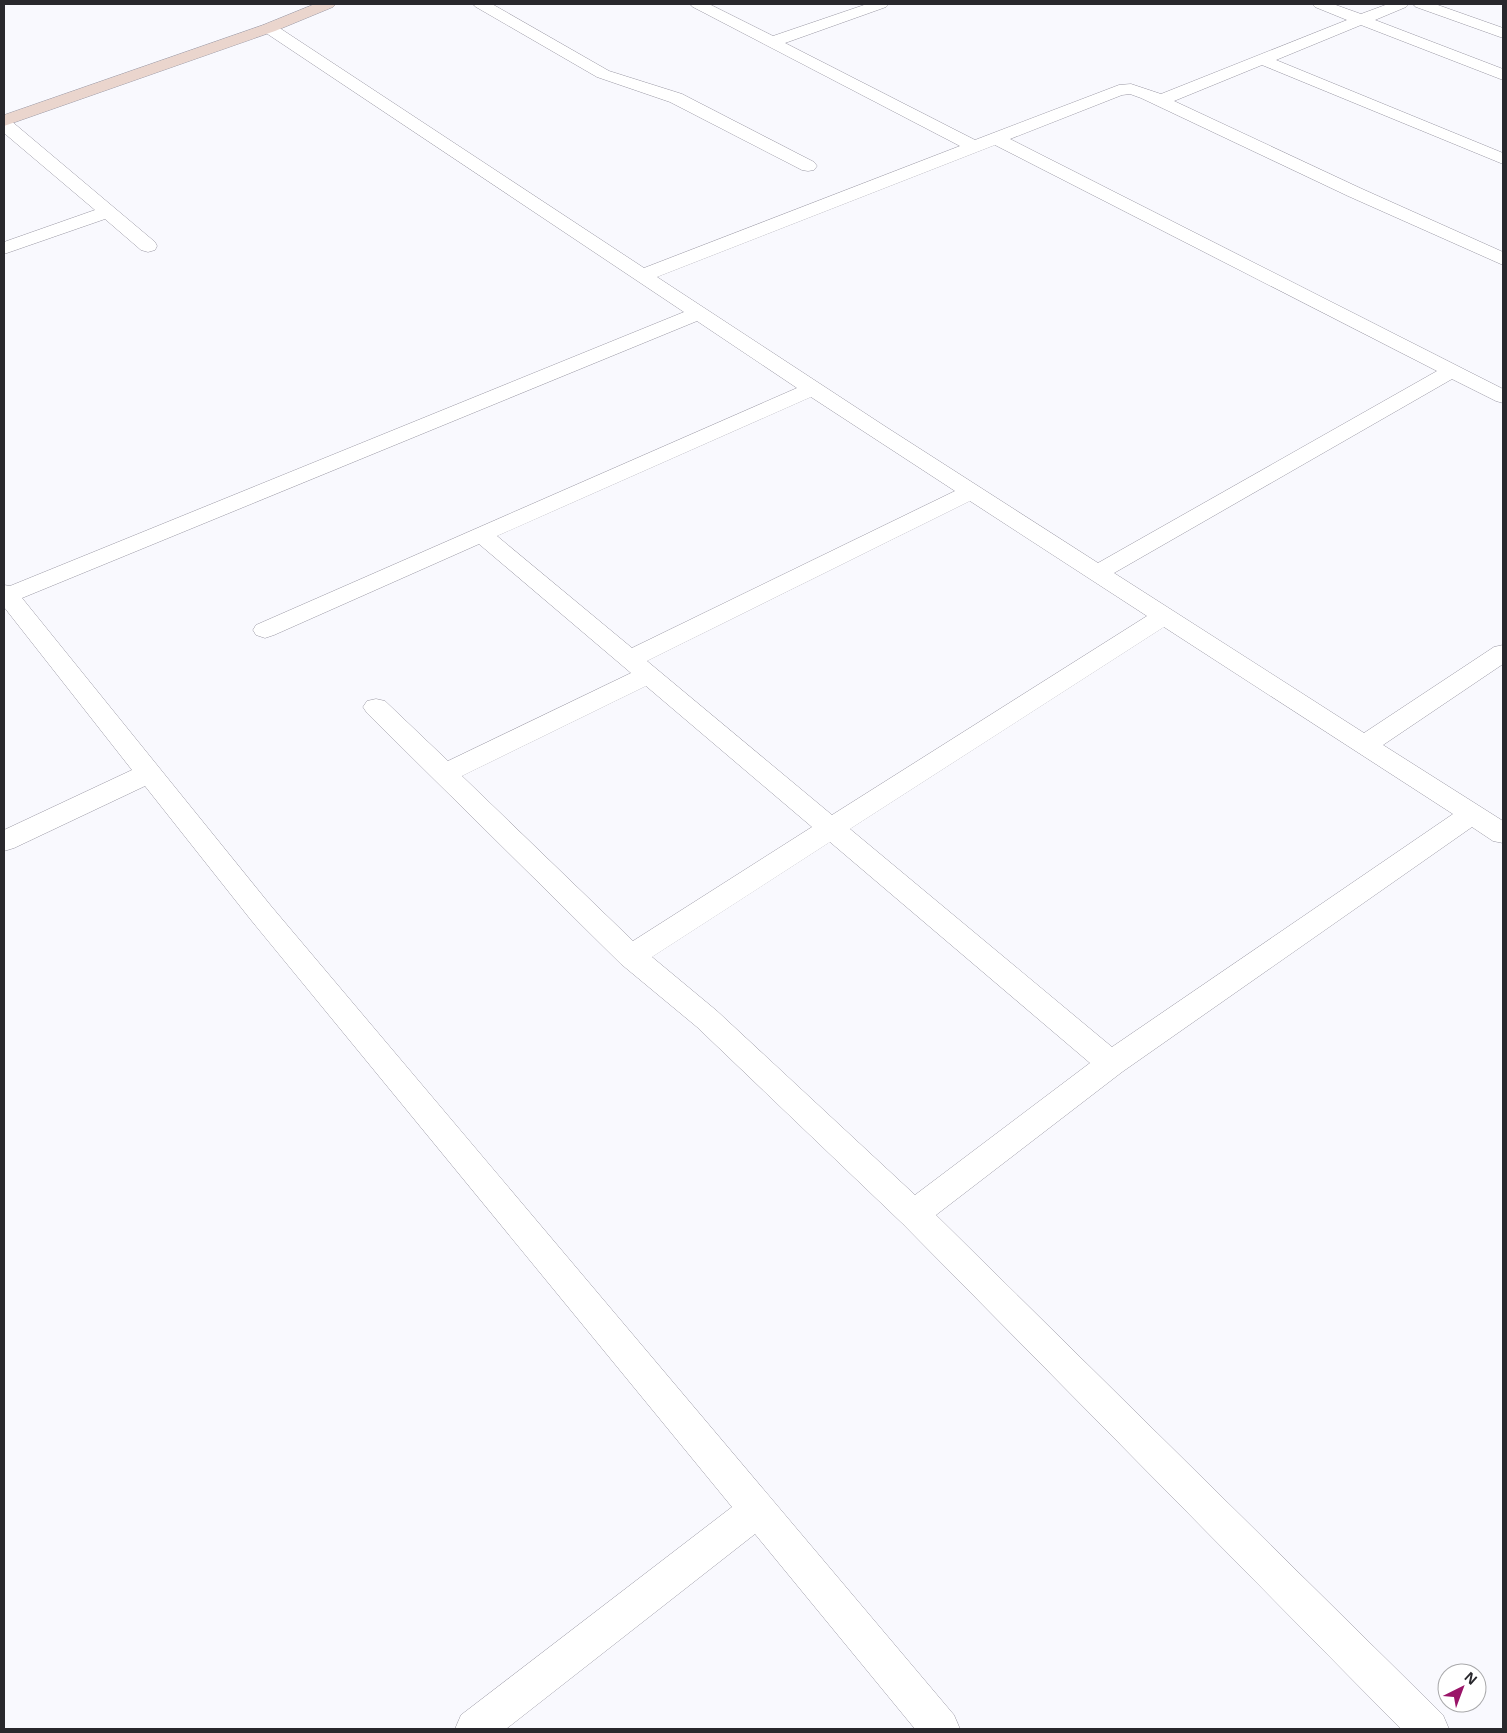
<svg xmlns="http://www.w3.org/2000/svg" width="1507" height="1733" font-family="'Noto Sans',sans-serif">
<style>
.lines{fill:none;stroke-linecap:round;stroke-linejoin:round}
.street-casing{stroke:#9a98a4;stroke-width:1}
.secondary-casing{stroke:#9a98a4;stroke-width:1}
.street{fill:#fff;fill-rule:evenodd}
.secondary{fill:#ead5cd;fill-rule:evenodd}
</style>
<rect width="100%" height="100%" fill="#f9f9fe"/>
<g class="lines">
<defs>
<path id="street" d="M473,4H492L609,71L682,94L814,162L817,166L814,170L808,171L802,170L670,102L597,77L476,7Z
M690,4H709L773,36L867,4H889L886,7L785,43L975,140L1119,85L1131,84L1161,94L1347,20L1315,7L1312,4H1333L1361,14L1388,4H1409L1406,7L1375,20L1503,69V80L1361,25L1276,60L1503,153V164L1262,65L1174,101L1360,188L1503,252V265L1348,196L1141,98L1130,94L1122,95L1010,139L1503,389V403L1496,401L1452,379L1114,573L1364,733L1494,647L1503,645V664L1383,745L1503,821V843L1493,841L1472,827L1122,1072L936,1215L1443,1715L1449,1729H1401L903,1224L697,1027L621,964L367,713L363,707L367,701L376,699L385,701L448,761L631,673L479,544L274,635L265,638L256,635L253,630L256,625L797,388L697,321L22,598L271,906L954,1715L960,1729H915L755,1534L506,1729H455L461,1715L732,1507L251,920L145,786L14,848L4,851V830L132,770L4,607V585L10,586L684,312L263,31L261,28L263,25H275L644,268L960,146L693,7ZM995,145L1437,371L1098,563L886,427L657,277ZM811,397L955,491L632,648L497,536ZM970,501L1147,616L832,815L647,661ZM1164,627L1453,814L1112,1047L850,829ZM646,686L812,827L633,941L462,776ZM830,842L1090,1063L915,1195L717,1011L652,957Z
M1413,4H1435L1503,28V38L1416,7Z
M4,119L10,120L155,242L157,246L155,250L148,252L141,250L105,219L4,254V242L95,210L4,133Z"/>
<path id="secondary" d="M315,4H336L333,7L275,31L4,126V115L263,25Z"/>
</defs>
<use href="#street" class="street-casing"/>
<use href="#secondary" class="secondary-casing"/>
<use href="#street" class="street"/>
<use href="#secondary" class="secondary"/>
</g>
<rect width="1507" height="1733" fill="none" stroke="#29282d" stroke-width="10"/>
<g transform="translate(1462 1688) rotate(42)"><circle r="24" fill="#ffffff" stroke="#a9a9ab"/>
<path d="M0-4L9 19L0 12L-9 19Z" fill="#9a1468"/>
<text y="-8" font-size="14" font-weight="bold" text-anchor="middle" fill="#29282d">N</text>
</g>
</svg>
